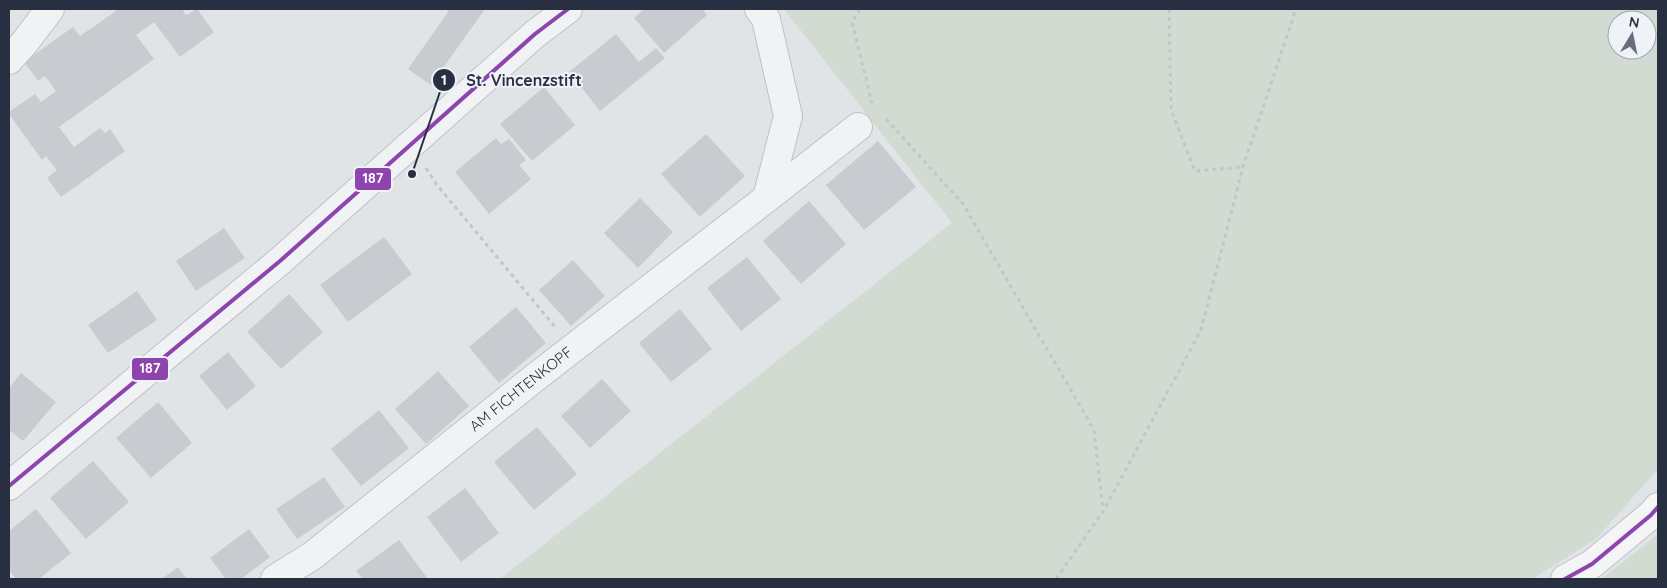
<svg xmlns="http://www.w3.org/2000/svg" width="1667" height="588" font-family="Quicksand,sans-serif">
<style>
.green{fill:#d1dbd2;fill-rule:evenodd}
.building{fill:#c8cbcf}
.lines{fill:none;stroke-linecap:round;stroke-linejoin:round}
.minor-casing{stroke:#bec1c5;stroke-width:30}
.major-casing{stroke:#bec1c5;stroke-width:30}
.path{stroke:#c3c5ca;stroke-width:3;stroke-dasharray:4 4;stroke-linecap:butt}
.minor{stroke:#f1f2f3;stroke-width:28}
.major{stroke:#f5f5f6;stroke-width:28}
.bus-1-casing{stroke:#eff2f7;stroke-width:8}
.bus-1{stroke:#8e44ad;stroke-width:4}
.labels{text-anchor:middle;stroke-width:4;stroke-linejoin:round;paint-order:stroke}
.street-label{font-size:15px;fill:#272f41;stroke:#eff2f7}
.leader{fill:none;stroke:#272f41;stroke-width:2}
.callout-dot{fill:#272f41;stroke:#eff2f7;stroke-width:2}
.mark-label{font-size:15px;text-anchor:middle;font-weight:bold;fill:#fff}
.callout-label{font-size:16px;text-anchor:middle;font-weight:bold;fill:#272f41;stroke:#eff2f7;stroke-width:4;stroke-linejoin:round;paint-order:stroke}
.line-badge{stroke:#eff2f7;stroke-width:2}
.badge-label{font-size:14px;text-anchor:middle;font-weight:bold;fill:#fff}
</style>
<rect width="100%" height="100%" fill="#e1e4e7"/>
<path class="green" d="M784,9H1658V469L1596,539L1532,579H500L952,223ZM1617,20H1647V50H1617Z
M1658,534V579H1602Z"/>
<path class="building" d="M119,9H182L186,15L197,9L214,32L180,57L154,22L136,35L154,59L59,127L74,147L100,128L105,133L110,129L125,151L61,197L47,178L57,170L46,156L42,160L9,114V112L35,94L41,102L56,91L45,76L38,81L24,62L73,27L80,36Z
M450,9H485L431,85L408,69Z
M644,9H702L707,15L664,53L634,18Z
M616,34L639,62L656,48L665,58L600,111L569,72Z
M544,87L575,125L532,161L500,124Z
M706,134L745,176L700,217L661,174Z
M496,138L501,144L509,139L526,160L519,165L531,179L489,214L455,172Z
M878,141L916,187L864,230L826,185Z
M640,198L673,232L638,268L604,233Z
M809,201L846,244L801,284L763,241Z
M224,228L245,258L196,291L176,261Z
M384,237L412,274L348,322L320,285Z
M747,257L781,299L741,331L707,288Z
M573,260L605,296L571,326L539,290Z
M137,291L157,320L108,353L88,325Z
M289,294L323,332L281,369L247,332Z
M516,307L546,343L499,383L469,347Z
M680,309L712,349L671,382L639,343Z
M228,352L256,386L227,410L199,376Z
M438,371L469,406L426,444L395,409Z
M21,373L56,402L23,441L9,430V388Z
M602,379L631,411L590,448L561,416Z
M158,402L192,443L151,478L116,438Z
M379,410L409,448L361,486L331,449Z
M537,427L577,474L534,510L494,462Z
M93,461L129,502L86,539L50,498Z
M324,477L345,507L297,539L276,509Z
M465,488L499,533L461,562L427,517Z
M36,509L71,553L39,579H16L9,570V531Z
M249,529L270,557L241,579H226L210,558Z
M399,540L428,579H363L356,571Z
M178,567L187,579H162Z"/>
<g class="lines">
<defs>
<g id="minor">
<path d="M9,60L25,42L50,9"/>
<path d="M767,198L858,127"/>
<path d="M9,486L280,261L535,34L568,9"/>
<path id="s1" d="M275,579L312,556L537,376L767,198L788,116L766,19L759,9"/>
</g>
<path id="major" d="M1565,579L1592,564L1651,515L1658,507"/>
</defs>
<use href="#minor" class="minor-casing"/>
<use href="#major" class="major-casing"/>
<path class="path" d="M860,9L852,22L872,103
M1169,9L1171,110L1195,171L1243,167
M886,119L963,204L1094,430L1103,509
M426,168L437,185L556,328
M1056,579L1104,510L1201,330L1243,167L1296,9"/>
<use href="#minor" class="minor"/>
<use href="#major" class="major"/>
<defs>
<path id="bus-1" d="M9,486L280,261L535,34L568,9
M1565,579L1592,564L1651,515L1658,507"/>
</defs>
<use href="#bus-1" class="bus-1-casing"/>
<use href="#bus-1" class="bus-1"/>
</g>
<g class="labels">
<g class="street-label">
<text dy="5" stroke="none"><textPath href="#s1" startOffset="311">AM FICHTENKOPF</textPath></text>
</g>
</g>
<path class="leader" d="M412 174L444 80"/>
<g class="callout-dot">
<circle cx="412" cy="174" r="5"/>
<circle cx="444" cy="80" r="12"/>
</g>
<g class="mark-label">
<text x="444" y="85">1</text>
</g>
<g class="callout-label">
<text x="524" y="86">St. Vincenzstift</text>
</g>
<g class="line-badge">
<rect x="354" y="167" width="38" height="24" rx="5" fill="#8e44ad"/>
<rect x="131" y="357" width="38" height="24" rx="5" fill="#8e44ad"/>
</g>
<g class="badge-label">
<text x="373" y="183">187</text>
<text x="150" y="373">187</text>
</g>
<rect width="1667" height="588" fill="none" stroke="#272f41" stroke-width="20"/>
<g transform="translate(1632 35) rotate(10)"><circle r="24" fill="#eff2f7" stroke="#9fa4ae"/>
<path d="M0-4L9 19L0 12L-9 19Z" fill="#686e7b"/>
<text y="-8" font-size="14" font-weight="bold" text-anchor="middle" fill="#272f41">N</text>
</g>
</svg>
